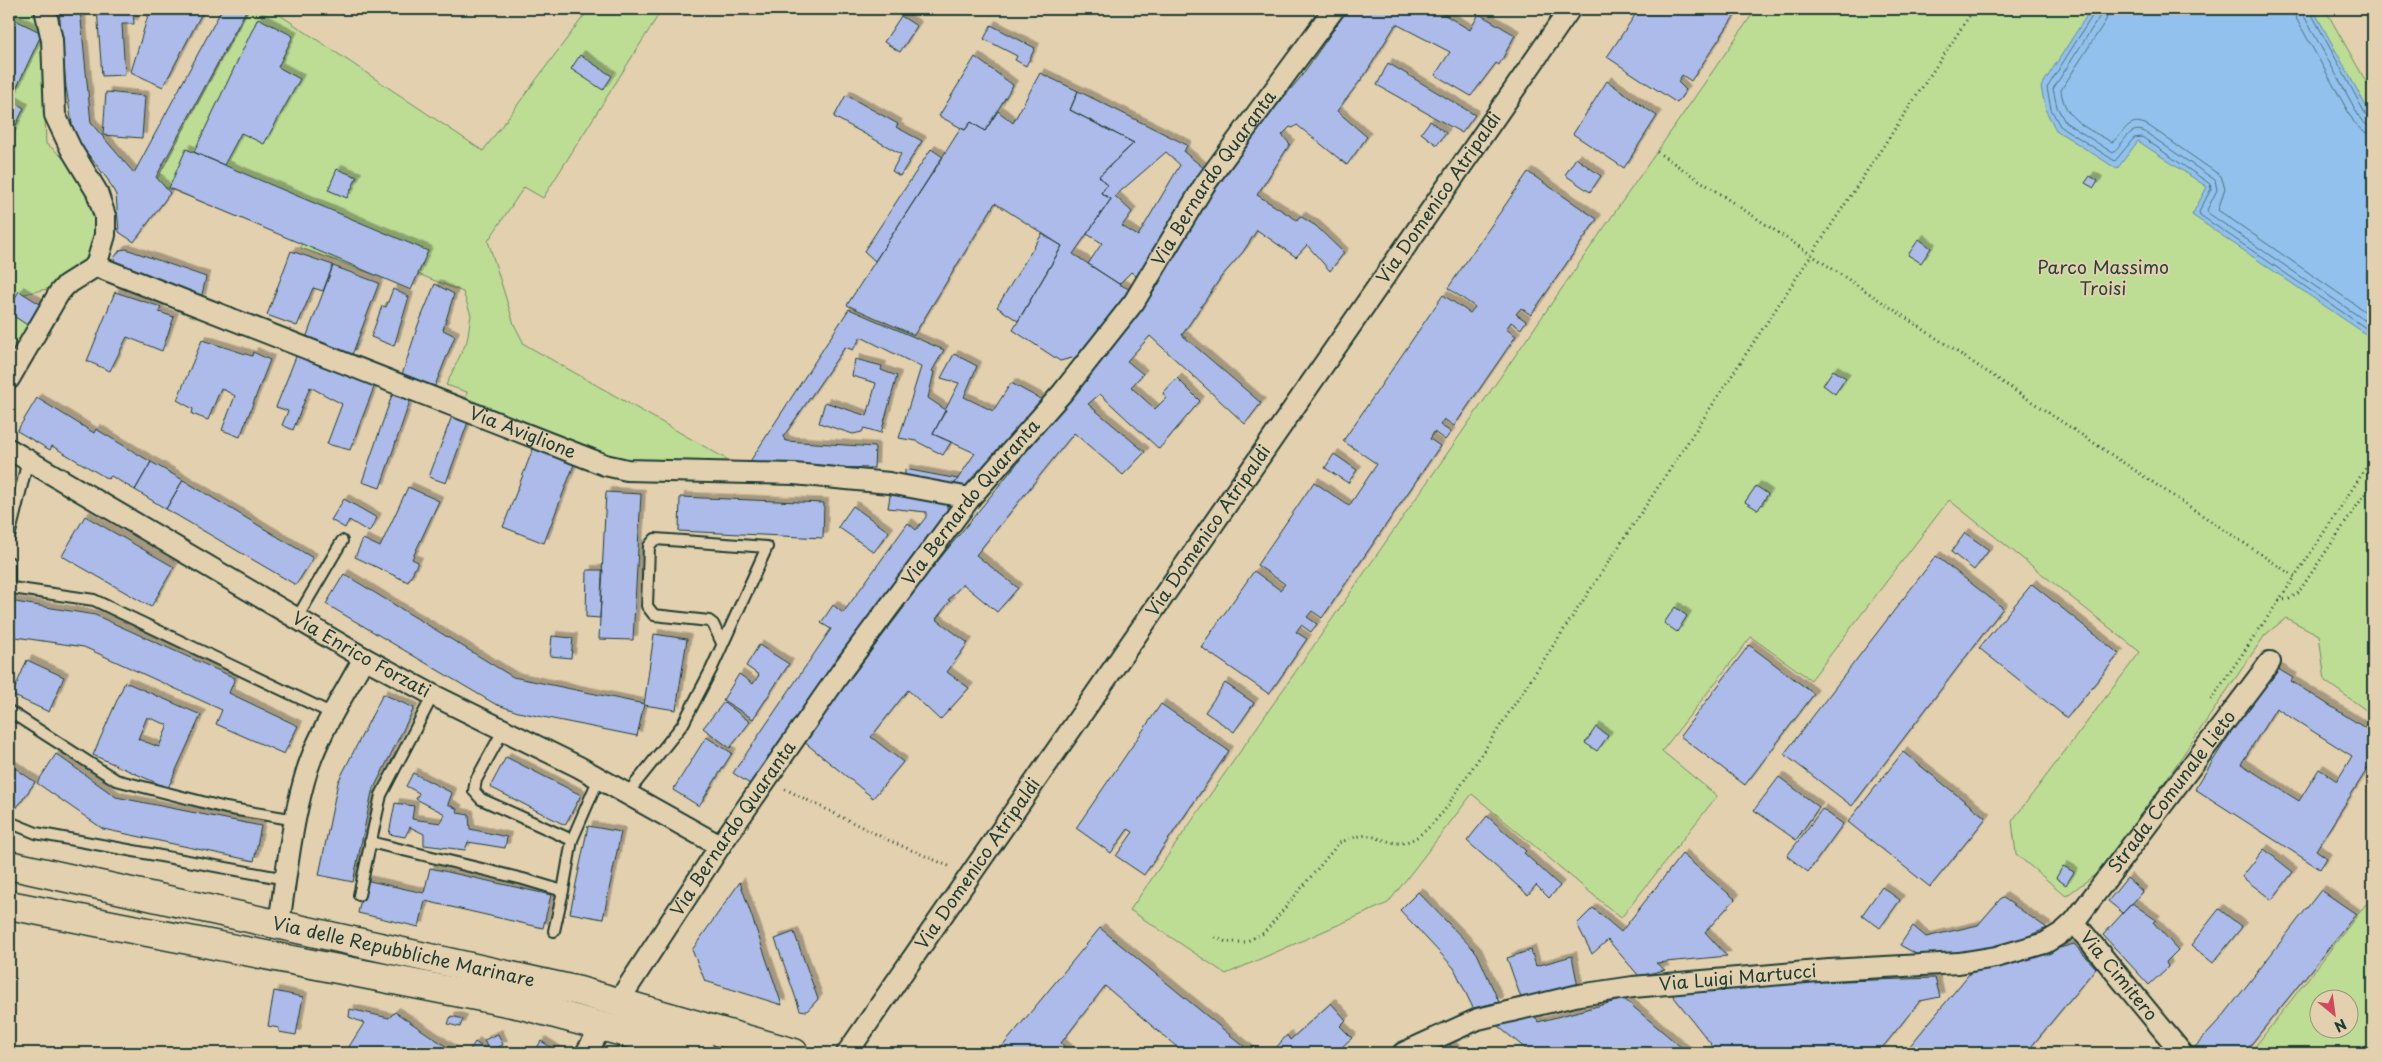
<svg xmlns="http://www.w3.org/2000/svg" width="2382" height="1062" font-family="'Playpen Sans',sans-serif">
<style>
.green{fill:#bddc94;stroke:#6e8c64;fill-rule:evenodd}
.water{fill:#91c1ec;stroke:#638ca2}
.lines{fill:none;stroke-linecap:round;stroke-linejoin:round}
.shore{stroke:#4d727e;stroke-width:1}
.building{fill:#acbbea;stroke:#1f3d34;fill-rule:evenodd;filter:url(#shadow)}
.lane-casing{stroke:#1f3d34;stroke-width:14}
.street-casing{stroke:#1f3d34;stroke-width:24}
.secondary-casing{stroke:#1f3d34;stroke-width:31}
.path{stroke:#1f3d34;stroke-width:3;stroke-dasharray:1 4;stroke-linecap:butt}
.lane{stroke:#e3d0ae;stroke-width:10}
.street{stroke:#e3d0ae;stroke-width:20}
.secondary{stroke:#e3d0ae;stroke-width:28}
.labels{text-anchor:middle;stroke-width:4;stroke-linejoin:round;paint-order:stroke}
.street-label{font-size:18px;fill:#1f3d34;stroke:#e3d0ae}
.park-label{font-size:18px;fill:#274539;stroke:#e3d0ae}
</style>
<defs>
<filter id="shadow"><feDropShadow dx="4.5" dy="-4.5" stdDeviation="0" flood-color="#0004"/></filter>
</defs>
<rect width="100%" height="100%" fill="#e3d0ae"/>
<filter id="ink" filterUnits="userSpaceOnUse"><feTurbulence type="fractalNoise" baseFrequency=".02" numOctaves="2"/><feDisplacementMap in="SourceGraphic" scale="10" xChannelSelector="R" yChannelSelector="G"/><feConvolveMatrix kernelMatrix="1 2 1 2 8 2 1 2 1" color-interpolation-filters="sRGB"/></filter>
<g filter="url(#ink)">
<path class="green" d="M9,9H35L42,37L46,144C68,157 99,201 96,229C95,239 92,249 90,259C74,267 61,273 51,288L20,295L45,312L9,371Z
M248,9H271L483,151L589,9H658L661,11L543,198L524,187L488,241L514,324L524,344L744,469L635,462L595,452L465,402L467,392L446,385L467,341L471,315L463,292L418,274L411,288L301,248V242L155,183Z
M1756,9H2325L2373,94V715L2325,681L2319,635L2286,618L2265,635L2107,866L2066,896L2016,854L2012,821L2140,652L1949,500L1811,680L1751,637L1662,751L1717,796L1621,918L1472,794L1388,903L1226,974L1130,910Z
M2373,895V1053H2250ZM2320,1000H2350V1030H2320Z"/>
<path class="water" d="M2091,9H2313L2373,119V339L2192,215L2207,187L2138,141L2117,169L2056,130L2046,111L2041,87Z"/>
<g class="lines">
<path class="shore" d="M2095,9L2094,13L2047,88L2051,109L2060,126L2115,161L2134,138L2142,137L2210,184L2211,189L2199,212L2200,215L2373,333
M2101,9L2100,16L2053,89L2057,107L2065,122L2113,153C2124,145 2128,124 2145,132L2215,180L2217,190L2207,210L2208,213L2373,326
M2109,9L2106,20L2061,90C2064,120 2088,129 2112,142C2125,134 2127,114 2149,126L2221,176L2225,188L2218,210L2373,317
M2295,9L2297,20L2355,124L2364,132L2373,134
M2302,9L2304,16L2361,120L2367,125L2373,126
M2309,9L2367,117L2373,120"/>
</g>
<path class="building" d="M59,9H80L91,123L134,173L222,9H247L156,177L170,193L134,242L119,232L116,195L108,180L74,136L66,87Z
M97,9H133L134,24H122L125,75L102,76Z
M150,9H204L163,87L131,72Z
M1348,9H1435L1470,30L1479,14L1515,35L1499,65L1496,63L1471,96L1435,75L1450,52L1396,24L1366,73L1337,111L1367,137L1347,165L1297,125L1293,128L1290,127L1282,135L1290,144L1257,195L1297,220L1300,216L1316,226L1344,253L1330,271L1307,245L1296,257L1257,230L1243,252L1221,277L1182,335L1261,403L1245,424L1150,336L1127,361L1143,374L1131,387L1155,409L1166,398L1163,393L1177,378L1200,401L1159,449L1100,394L1088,404L1145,452L1123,475L1074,433L976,555L1018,588L997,612L963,584L948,600L950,601L936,619L968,643L947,672L969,688L940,720L908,690L871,737L903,762L873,798L803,741L905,606L903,604L1135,318L1157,287L1205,204L1269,115L1300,78Z
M1639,9H1739L1691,81L1682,75L1678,82L1686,90L1677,103L1607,57Z
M901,16L917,26L900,52L884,42Z
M9,17L42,33L11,100L24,108L9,140Z
M258,18L293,36L278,67L300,79L264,144L241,133L224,165L194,152Z
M991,25L1035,48L1026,66L1015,60L1017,56L984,39Z
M580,55L612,76L603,90L571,69Z
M975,57L1013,85L985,131L971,122L965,130L939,116Z
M1388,63L1475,115L1462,133L1377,85Z
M1040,73L1078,91L1070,110L1134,143L1099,176L1107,185L1101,193L1111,199L1073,254L1119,284L1131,290L1076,357L1060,361L1013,330L1062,246L995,203L914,335L847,305L961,128L965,130L971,122L985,131L998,111L1013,123Z
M1607,81L1657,116L1624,168L1573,134Z
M1078,91L1187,145L1184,152L1205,169L1140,279L1131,272L1119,284L1088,264L1102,243L1087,234L1111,199L1101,193L1107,185L1099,176L1134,143L1070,110ZM1166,152L1180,165L1138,236L1122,226L1132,212L1115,196Z
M106,92L145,96L142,138L103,135Z
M846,95L898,124L896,127L922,141L900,176L892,171L901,154L834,117Z
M1430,121L1446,133L1437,145L1421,133Z
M186,149L428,251L411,290L169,188Z
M931,149L943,157L875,261L864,251Z
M1576,158L1601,176L1590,192L1565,175Z
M337,169L357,177L347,198L328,190Z
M1528,172L1597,219L1531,315L1521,308L1516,314L1526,321L1521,329L1511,322L1506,329L1516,336L1454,426L1444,419L1440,425L1451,432L1445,440L1434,432L1430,439L1440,446L1322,618L1312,611L1307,617L1317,624L1311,632L1301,625L1296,632L1307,639L1269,694L1201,647L1254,571L1280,590L1285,584L1257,565L1314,482L1349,506L1377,464L1343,441L1443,295L1470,313L1475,307L1448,288Z
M2090,176L2098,181L2094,188L2085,183Z
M1042,234L1062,246L1018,321L997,307Z
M1919,239L1931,248L1921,263L1908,255Z
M126,249L206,277L201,299L116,267L114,258L120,250Z
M291,251L333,265L323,291L313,288L297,326L267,315Z
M333,266L379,283L352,355L306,338Z
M435,284L454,294L443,330L455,336L434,388L402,375L418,325Z
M393,289L409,297L394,346L371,337L382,306L386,307Z
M19,291L48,309L35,330L9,313V308Z
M115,292L161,307L159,312L174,317L162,351L127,337L110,371L87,361Z
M849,309L944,350L932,371L934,372L928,398L946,410L933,434L951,442L943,455L916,441L899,438L921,367L861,337L853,350L845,347L783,437L786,441L875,447L874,468L747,466Z
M202,340L252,356L253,352L270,360L240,437L222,430L235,396L221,388L208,420L192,414L193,409L177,400Z
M297,354L376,382L350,450L327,444L342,404L310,387L293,430L282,425L288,411L276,407Z
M954,354L977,366L964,397L993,411L1011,383L1046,402L972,487L953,486L975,453L933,434L959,383L941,378Z
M855,359L882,366L881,370L897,376L881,433L864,428L862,432L853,434L819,423L825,402L867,416L876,383L852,376Z
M1833,370L1846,378L1835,394L1823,385Z
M392,395L410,401L380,488L362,482Z
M37,398L94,433L96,429L151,462L135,490L111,476L108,479L52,446L50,450L17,431Z
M452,416L468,422L446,483L429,477Z
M534,446L575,462L544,543L503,527Z
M1334,454L1357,470L1348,483L1325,468Z
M151,462L183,480L166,509L135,490Z
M905,469L958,479L953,486L905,478Z
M183,480L313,558L296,585L166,509Z
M1756,486L1768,494L1758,510L1745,502Z
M408,487L439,501L412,559L418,562L408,582L355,557L363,539L380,547Z
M891,490L945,498L949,516L841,654L753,786L733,773L831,629L821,623L833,605L843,613L908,523L916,530L926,517V512L888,508Z
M606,492L641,494L633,640L599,639Z
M680,497L824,503L823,538L679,531Z
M344,499L377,518L369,532L349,520L345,528L331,520Z
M853,506L889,532L874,552L838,527Z
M85,516L174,567L151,607L62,556Z
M1965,533L1989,550L1974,570L1951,552Z
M1936,556L2003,608L1852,806L1784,754Z
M587,570H603L600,618L586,617Z
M344,574L513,677L644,704L637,736L518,712L495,704L326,604Z
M2032,584L2119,654L2067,718L1979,648Z
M9,601L95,615L235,678L229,693L298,726L284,754L216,724L222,710L84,647L9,636Z
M1675,607L1687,616L1677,632L1664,623Z
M654,634L687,639L676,710L644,705Z
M552,636L573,638L571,658L550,656Z
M759,645L789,664L753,719L723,700L739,674L753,684L759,675L746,666Z
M1749,645L1814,694L1745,785L1680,736Z
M27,660L64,677L49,712L12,695Z
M2273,666L2293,678L2291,681L2373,733V760L2316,850L2327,858L2320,869L2195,789ZM2276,708L2352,756L2337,781L2319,769L2299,801L2241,764Z
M125,682L201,715L168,788L93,755ZM147,717L168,725L159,747L138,739Z
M1225,683L1254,703L1234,732L1205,712Z
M383,694L414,708L372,792L353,882L319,875L338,782Z
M724,702L750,722L730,748L703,728Z
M1161,704L1229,751L1144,875L1116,856L1133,832L1128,829L1111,853L1076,828Z
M1596,727L1608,736L1597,751L1585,743Z
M706,737L732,753L699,806L673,790Z
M1903,752L1986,818L1930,887L1848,822Z
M56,754L116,797L261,826L254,861L103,829L37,783Z
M506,757L581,795L565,825L490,787Z
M9,764L35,782L16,809L9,804Z
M413,773L452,793L448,804L457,809L458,813L469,815L470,829L507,837L505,848L468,842L465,850L424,845V834L410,827L405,837L389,834L395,803L414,806L412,819L441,823L445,814L416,799L419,793L406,786Z
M1779,777L1819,807L1796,840L1754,810Z
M1822,809L1843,824L1808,872L1787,856Z
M1487,816L1526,851L1524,853L1560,886L1549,898L1536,885L1528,895L1467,841Z
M588,826L621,832L603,919L570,913Z
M2264,849L2293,872L2272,900L2242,877Z
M1682,854L1735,899L1705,932L1727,956L1656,963L1665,970L1639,976L1608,940L1592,954L1577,924L1593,908L1621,932Z
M2063,866L2074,872L2066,885L2056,878Z
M430,868L551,895L543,928L425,901L419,927L358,913L365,880L424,893Z
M2127,878L2143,892L2123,913L2108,901Z
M740,882L782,1005L705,981L692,950Z
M1882,887L1900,900L1880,928L1862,915Z
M2321,890L2356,914L2244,1053H2201L2195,1047L2220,1020Z
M1418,892L1477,953L1499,1002L1473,1008L1454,968L1400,910Z
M2002,897L2047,928L2019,940L1986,950L1985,948L1927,960L1900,945L1913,926L1926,937L1978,925Z
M2132,903L2156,920L2153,922L2178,950L2166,962L2168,967L2149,985L2103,935Z
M2219,909L2242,927L2213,963L2191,945Z
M1100,928L1252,1053H1184L1105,986L1061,1043L1071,1053H997Z
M794,932L818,999L807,1011L800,1010L775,939Z
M2074,944L2096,968L2026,1053H1904L1970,973Z
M1531,950L1536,966L1572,956L1578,987L1521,998L1507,958Z
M1935,978L1940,997L1920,1001L1878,1053H1718L1670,992L1752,984Z
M274,991L303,997L296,1035L279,1032V1028L268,1026Z
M1624,999L1688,1053H1522L1526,1049L1494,1023L1535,1016L1538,1022Z
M1331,1003L1346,1020L1340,1026L1352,1038L1335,1053H1278L1275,1049L1287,1035L1290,1040Z
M350,1009L389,1018L395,1012L456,1053H345L364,1023L349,1017Z
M451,1016L463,1019L460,1027L448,1024Z
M498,1034L503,1045L489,1051L484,1040Z
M541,1041L560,1053H534Z
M475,1042L491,1053H468Z
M1446,1042L1459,1053H1428Z"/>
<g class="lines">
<defs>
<path id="lane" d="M9,537L28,460
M9,562V585L12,588L94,600L333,714
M297,618L342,541
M9,711L116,780L226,808L296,820
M504,729L476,780L474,791L481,799L572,840
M627,794L683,724L711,670L767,547L655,539L649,546L647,606L654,615L709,621L713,624L722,643
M9,822L36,833L286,879
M370,842L523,879L563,891L554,931
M563,891L572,840L599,778
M359,895L381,795L433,695"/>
<g id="street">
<path d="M45,9L52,40L55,115L71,149L97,192L105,216V235L96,266"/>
<path id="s1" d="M96,266L605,465L627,470L794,474L889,483L970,498"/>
<path d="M9,379L59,293L66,285L96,266"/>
<path id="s2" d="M9,449L364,658L433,695L579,767L720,846"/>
<path id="s3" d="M2074,922L2182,1053"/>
<path d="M279,924C286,877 291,828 304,781C315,738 343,697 364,658"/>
<path id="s4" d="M618,1002L720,846L843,669L970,498L1063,392L1134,302L1205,184L1334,9"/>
<path d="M586,1053L603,1025"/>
<path id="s5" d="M847,1053L1570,9"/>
<path id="s6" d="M1403,1053L1478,1019L1579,995L1633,987L1829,970L1959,963L1996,957L2045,943L2063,932L2074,922L2270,662"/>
</g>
<g id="secondary">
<path id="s7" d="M9,865L579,991L794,1053"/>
<path d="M9,905L522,1005L701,1053"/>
</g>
</defs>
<use href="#lane" class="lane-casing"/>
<use href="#street" class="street-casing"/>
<use href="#secondary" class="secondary-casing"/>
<path class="path" d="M1657,152L2295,577L2373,457
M2279,600L2289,599L2298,593L2373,482
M2211,700L2295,577
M785,789L888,840L951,867
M1215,937L1226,942H1245L1264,933L1339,843C1349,839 1359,834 1370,836C1380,838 1389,843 1400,843C1418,842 1433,823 1444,811L1974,9"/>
<use href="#lane" class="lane"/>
<use href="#street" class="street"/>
<use href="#secondary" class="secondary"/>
</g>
</g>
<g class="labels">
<g class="street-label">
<text dy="6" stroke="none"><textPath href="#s4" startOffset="1018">Via Bernardo Quaranta</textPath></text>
<text dy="6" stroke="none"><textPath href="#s5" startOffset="1040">Via Domenico Atripaldi</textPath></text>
<text dy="6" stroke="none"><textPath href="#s1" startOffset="458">Via Aviglione</textPath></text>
<text dy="6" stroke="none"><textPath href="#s4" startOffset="612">Via Bernardo Quaranta</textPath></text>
<text dy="6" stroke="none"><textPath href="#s5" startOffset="635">Via Domenico Atripaldi</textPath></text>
<text dy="6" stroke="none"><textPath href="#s2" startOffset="408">Via Enrico Forzati</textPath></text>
<text dy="6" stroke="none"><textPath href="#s6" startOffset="855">Strada Comunale Lieto</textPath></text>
<text dy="6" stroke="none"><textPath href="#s4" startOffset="208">Via Bernardo Quaranta</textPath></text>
<text dy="6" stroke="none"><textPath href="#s5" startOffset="230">Via Domenico Atripaldi</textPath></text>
<text dy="6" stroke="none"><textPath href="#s7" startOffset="404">Via delle Repubbliche Marinare</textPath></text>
<text dy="6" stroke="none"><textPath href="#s3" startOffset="70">Via Cimitero</textPath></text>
<text dy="6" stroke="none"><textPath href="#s6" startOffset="346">Via Luigi Martucci</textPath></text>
</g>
<g class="park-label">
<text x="2103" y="274">Parco Massimo<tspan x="2103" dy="21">Troisi</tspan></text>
</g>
</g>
<rect width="2382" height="1062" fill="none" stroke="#e3d0ae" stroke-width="30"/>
<rect x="15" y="15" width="2352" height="1032" fill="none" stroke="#1f3d34" stroke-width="2" filter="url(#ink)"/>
<g transform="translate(2334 1014) rotate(151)"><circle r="24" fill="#e3d0ae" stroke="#95957d"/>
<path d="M0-4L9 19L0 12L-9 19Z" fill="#d1495b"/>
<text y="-8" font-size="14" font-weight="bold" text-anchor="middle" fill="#1f3d34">N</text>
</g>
</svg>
